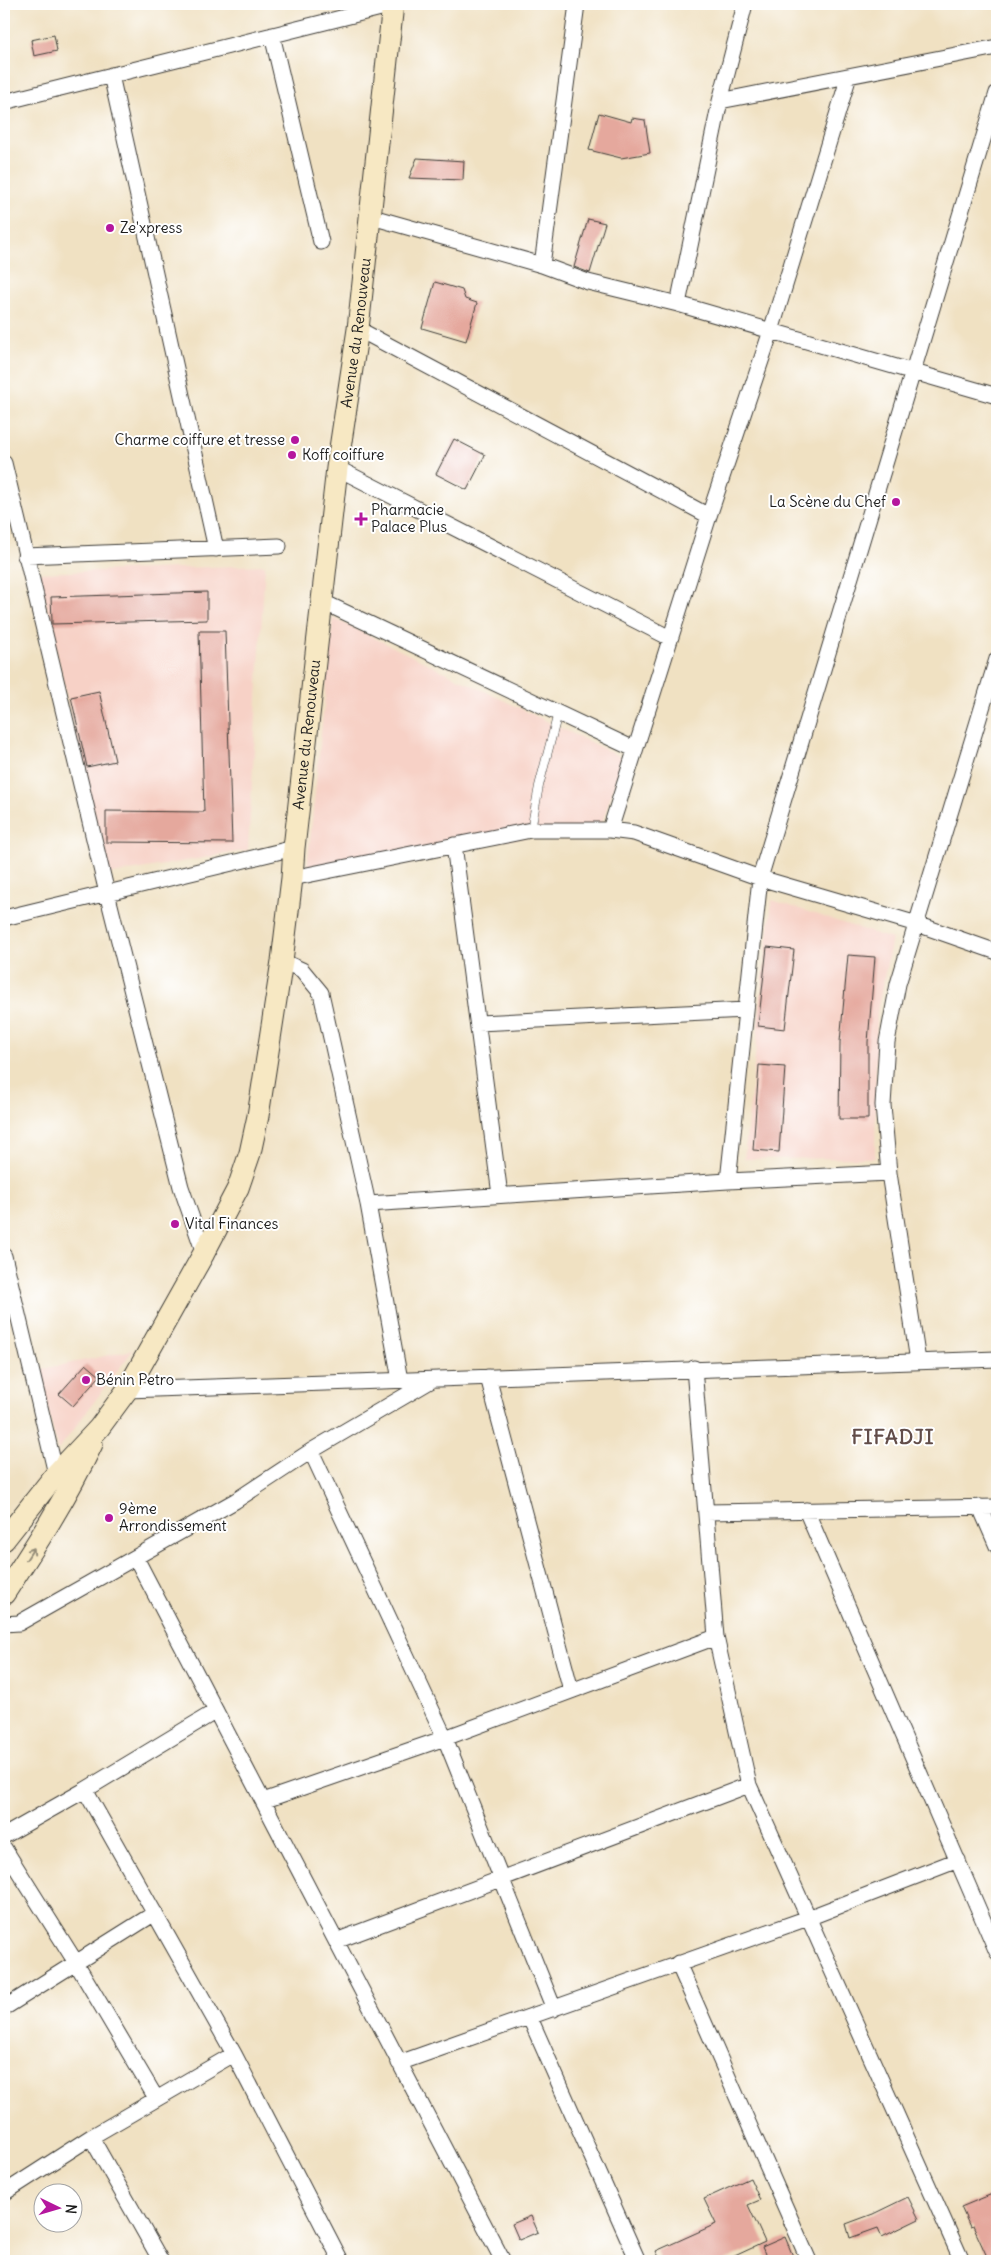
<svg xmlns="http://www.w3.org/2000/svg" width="1001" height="2265" font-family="Delius,sans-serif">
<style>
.built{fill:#f7d1c6}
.building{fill:#e5a89d}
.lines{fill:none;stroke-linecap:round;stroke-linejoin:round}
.service-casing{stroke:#3c3a35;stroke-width:9}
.minor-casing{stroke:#3c3a35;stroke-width:17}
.secondary-casing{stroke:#3c3a35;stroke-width:23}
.service{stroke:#fff;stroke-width:8}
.minor{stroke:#fff;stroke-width:15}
.secondary{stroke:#f7e8c3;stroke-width:21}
.oneway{stroke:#948c78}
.poi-dot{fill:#b5179e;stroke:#fff;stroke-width:2}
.labels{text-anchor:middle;stroke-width:4;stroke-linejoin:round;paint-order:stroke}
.poi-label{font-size:15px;fill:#1c1c1c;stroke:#fff;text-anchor:start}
.street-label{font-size:15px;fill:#1c1c1c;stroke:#fff}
.district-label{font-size:20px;font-weight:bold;letter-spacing:1px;fill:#624d49;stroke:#fff}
</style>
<rect width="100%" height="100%" fill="#fff"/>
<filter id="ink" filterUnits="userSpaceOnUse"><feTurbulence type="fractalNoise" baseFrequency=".02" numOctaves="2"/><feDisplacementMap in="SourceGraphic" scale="10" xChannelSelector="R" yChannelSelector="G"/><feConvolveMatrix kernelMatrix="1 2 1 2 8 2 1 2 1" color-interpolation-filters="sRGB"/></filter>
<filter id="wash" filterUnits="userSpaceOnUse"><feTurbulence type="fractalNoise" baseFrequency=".0096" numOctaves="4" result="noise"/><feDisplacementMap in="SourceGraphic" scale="20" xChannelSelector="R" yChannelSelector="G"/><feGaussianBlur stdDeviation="1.12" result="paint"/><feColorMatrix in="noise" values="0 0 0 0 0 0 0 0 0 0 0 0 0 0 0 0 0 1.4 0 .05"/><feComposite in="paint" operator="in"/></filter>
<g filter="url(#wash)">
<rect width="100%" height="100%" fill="#f0e1c2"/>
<path class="built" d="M265,565L248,850L107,875L39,573Z
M333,618L623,758L601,826L307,870Z
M772,900L892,939L877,1012L875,1158L744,1159Z
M133,1350L58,1450L38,1370Z"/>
<g id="blocks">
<path class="building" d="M54,35L57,51L34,56L31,40Z
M599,113L631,122L632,118L645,120L650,153L621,158L589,150Z
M417,158L464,161L463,180L409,178Z
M588,219L605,223L590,273L574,267Z
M435,282L462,290L465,299L477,303L466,341L422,328Z
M454,439L485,455L467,490L436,474Z
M207,592V620L52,624V621L51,597Z
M199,631H225L232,843L106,842V811L204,812Z
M99,691L115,761L87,767L71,697Z
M767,947L794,950L785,1029L758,1026Z
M848,955L875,957L868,1042V1119H839L840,1042Z
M759,1065L785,1067L779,1152L753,1150Z
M86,1364L100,1376L73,1406L59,1394Z
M750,2178L760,2200L748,2205L765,2242L724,2261H661L656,2251L716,2224L704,2199Z
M997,2192V2261H989L973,2226L970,2227L961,2207Z
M908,2197L919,2219L882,2237L878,2228L850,2238L846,2224L873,2214Z
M531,2216L538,2232L519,2240L512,2224Z
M785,2237L795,2261H768L762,2247Z"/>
</g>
</g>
<g filter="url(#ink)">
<use href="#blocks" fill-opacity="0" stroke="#3c3a35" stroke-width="1"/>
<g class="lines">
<defs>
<path id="service" d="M531,830L539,786L558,713"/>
<path id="minor" d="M272,35L321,242
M111,75L216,549
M720,101L997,47
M4,102L393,5
M372,217L542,265L588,282L678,304L997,396
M542,265L577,4
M678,304L720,101L745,4
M358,329L709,516
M4,463L107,893L181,1187L204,1253
M337,468L670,638
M25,556L279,546
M321,601L634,749
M610,830L709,516L771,331L849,76
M454,845L500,1195
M292,878L531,830H610L634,833L760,878L917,924L997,952
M4,918L294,848
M282,961L302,970L321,993L368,1204L400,1380
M478,1023L746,1010
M728,1181L760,878L997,93
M368,1204L728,1181L889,1173
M4,1256L56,1474
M918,1361L889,1173L883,1105L887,1042L898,984L997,659
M694,1368L716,1637L749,1785L962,2261
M488,1377L571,1690
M127,1390L997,1359
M311,1451L445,1738L554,2009
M980,1507L997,1546
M806,1510L997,1952
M706,1512L997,1507
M136,1558L503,2261
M4,1624L19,1623L235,1501L311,1451L432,1380
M85,1790L234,2054L341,2261
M263,1801L445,1738L716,1637
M4,1836L85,1790L216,1711
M4,1848L75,1961L156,2098
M336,1941L749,1785
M678,1963L809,2261
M4,2008L155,1913
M530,2018L638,2261
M399,2063L808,1918L958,1860
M91,2137L161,2261
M4,2193L91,2137L234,2054"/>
<g id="secondary">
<path id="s1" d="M4,1540L56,1474L99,1428L127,1390L204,1253L238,1188L250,1153L258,1116L282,961L292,878L294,848L337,468L358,329L393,4"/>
<path d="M4,1594C36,1545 67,1497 92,1444"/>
</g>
</defs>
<use href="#service" class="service-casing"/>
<use href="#minor" class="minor-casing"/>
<use href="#secondary" class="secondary-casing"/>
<use href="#service" class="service"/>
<use href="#minor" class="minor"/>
<use href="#secondary" class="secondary"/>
</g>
<defs><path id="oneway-shaft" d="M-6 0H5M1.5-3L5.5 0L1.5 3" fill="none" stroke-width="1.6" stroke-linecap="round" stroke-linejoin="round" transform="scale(1.25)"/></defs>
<use class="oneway" href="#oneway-shaft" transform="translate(30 1554) rotate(-57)"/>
</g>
<g class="poi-dot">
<circle cx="110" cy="228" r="5"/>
<circle cx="295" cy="440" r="5"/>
<circle cx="292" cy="455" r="5"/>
<circle cx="896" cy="502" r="5"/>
<path d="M358.5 511.5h5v5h5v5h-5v5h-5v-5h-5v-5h5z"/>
<circle cx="175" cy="1224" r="5"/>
<circle cx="86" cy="1380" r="5"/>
<circle cx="109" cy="1518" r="5"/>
</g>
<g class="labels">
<g class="poi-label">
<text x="120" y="233">Ze'xpress</text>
<text x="285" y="445" text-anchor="end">Charme coiffure et tresse</text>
<text x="302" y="460">Koff coiffure</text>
<text x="886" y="507" text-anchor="end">La Scène du Chef</text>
<text x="371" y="515">Pharmacie<tspan x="371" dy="17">Palace Plus</tspan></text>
<text x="185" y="1229">Vital Finances</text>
<text x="96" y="1385">Bénin Petro</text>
<text x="119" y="1514">9ème<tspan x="119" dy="17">Arrondissement</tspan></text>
</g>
<g class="street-label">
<text dy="5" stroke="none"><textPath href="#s1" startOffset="1289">Avenue du Renouveau</textPath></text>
<text dy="5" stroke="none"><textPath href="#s1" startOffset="884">Avenue du Renouveau</textPath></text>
</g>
<g class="district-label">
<text x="893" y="1444">FIFADJI</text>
</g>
</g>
<rect width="1001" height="2265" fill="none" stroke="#fff" stroke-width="20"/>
<g transform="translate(58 2208) rotate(95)"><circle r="24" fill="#ffffff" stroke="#a4a4a4"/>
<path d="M0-4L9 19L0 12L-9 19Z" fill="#b5179e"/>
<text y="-8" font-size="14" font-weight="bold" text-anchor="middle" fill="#1c1c1c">N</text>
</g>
</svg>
